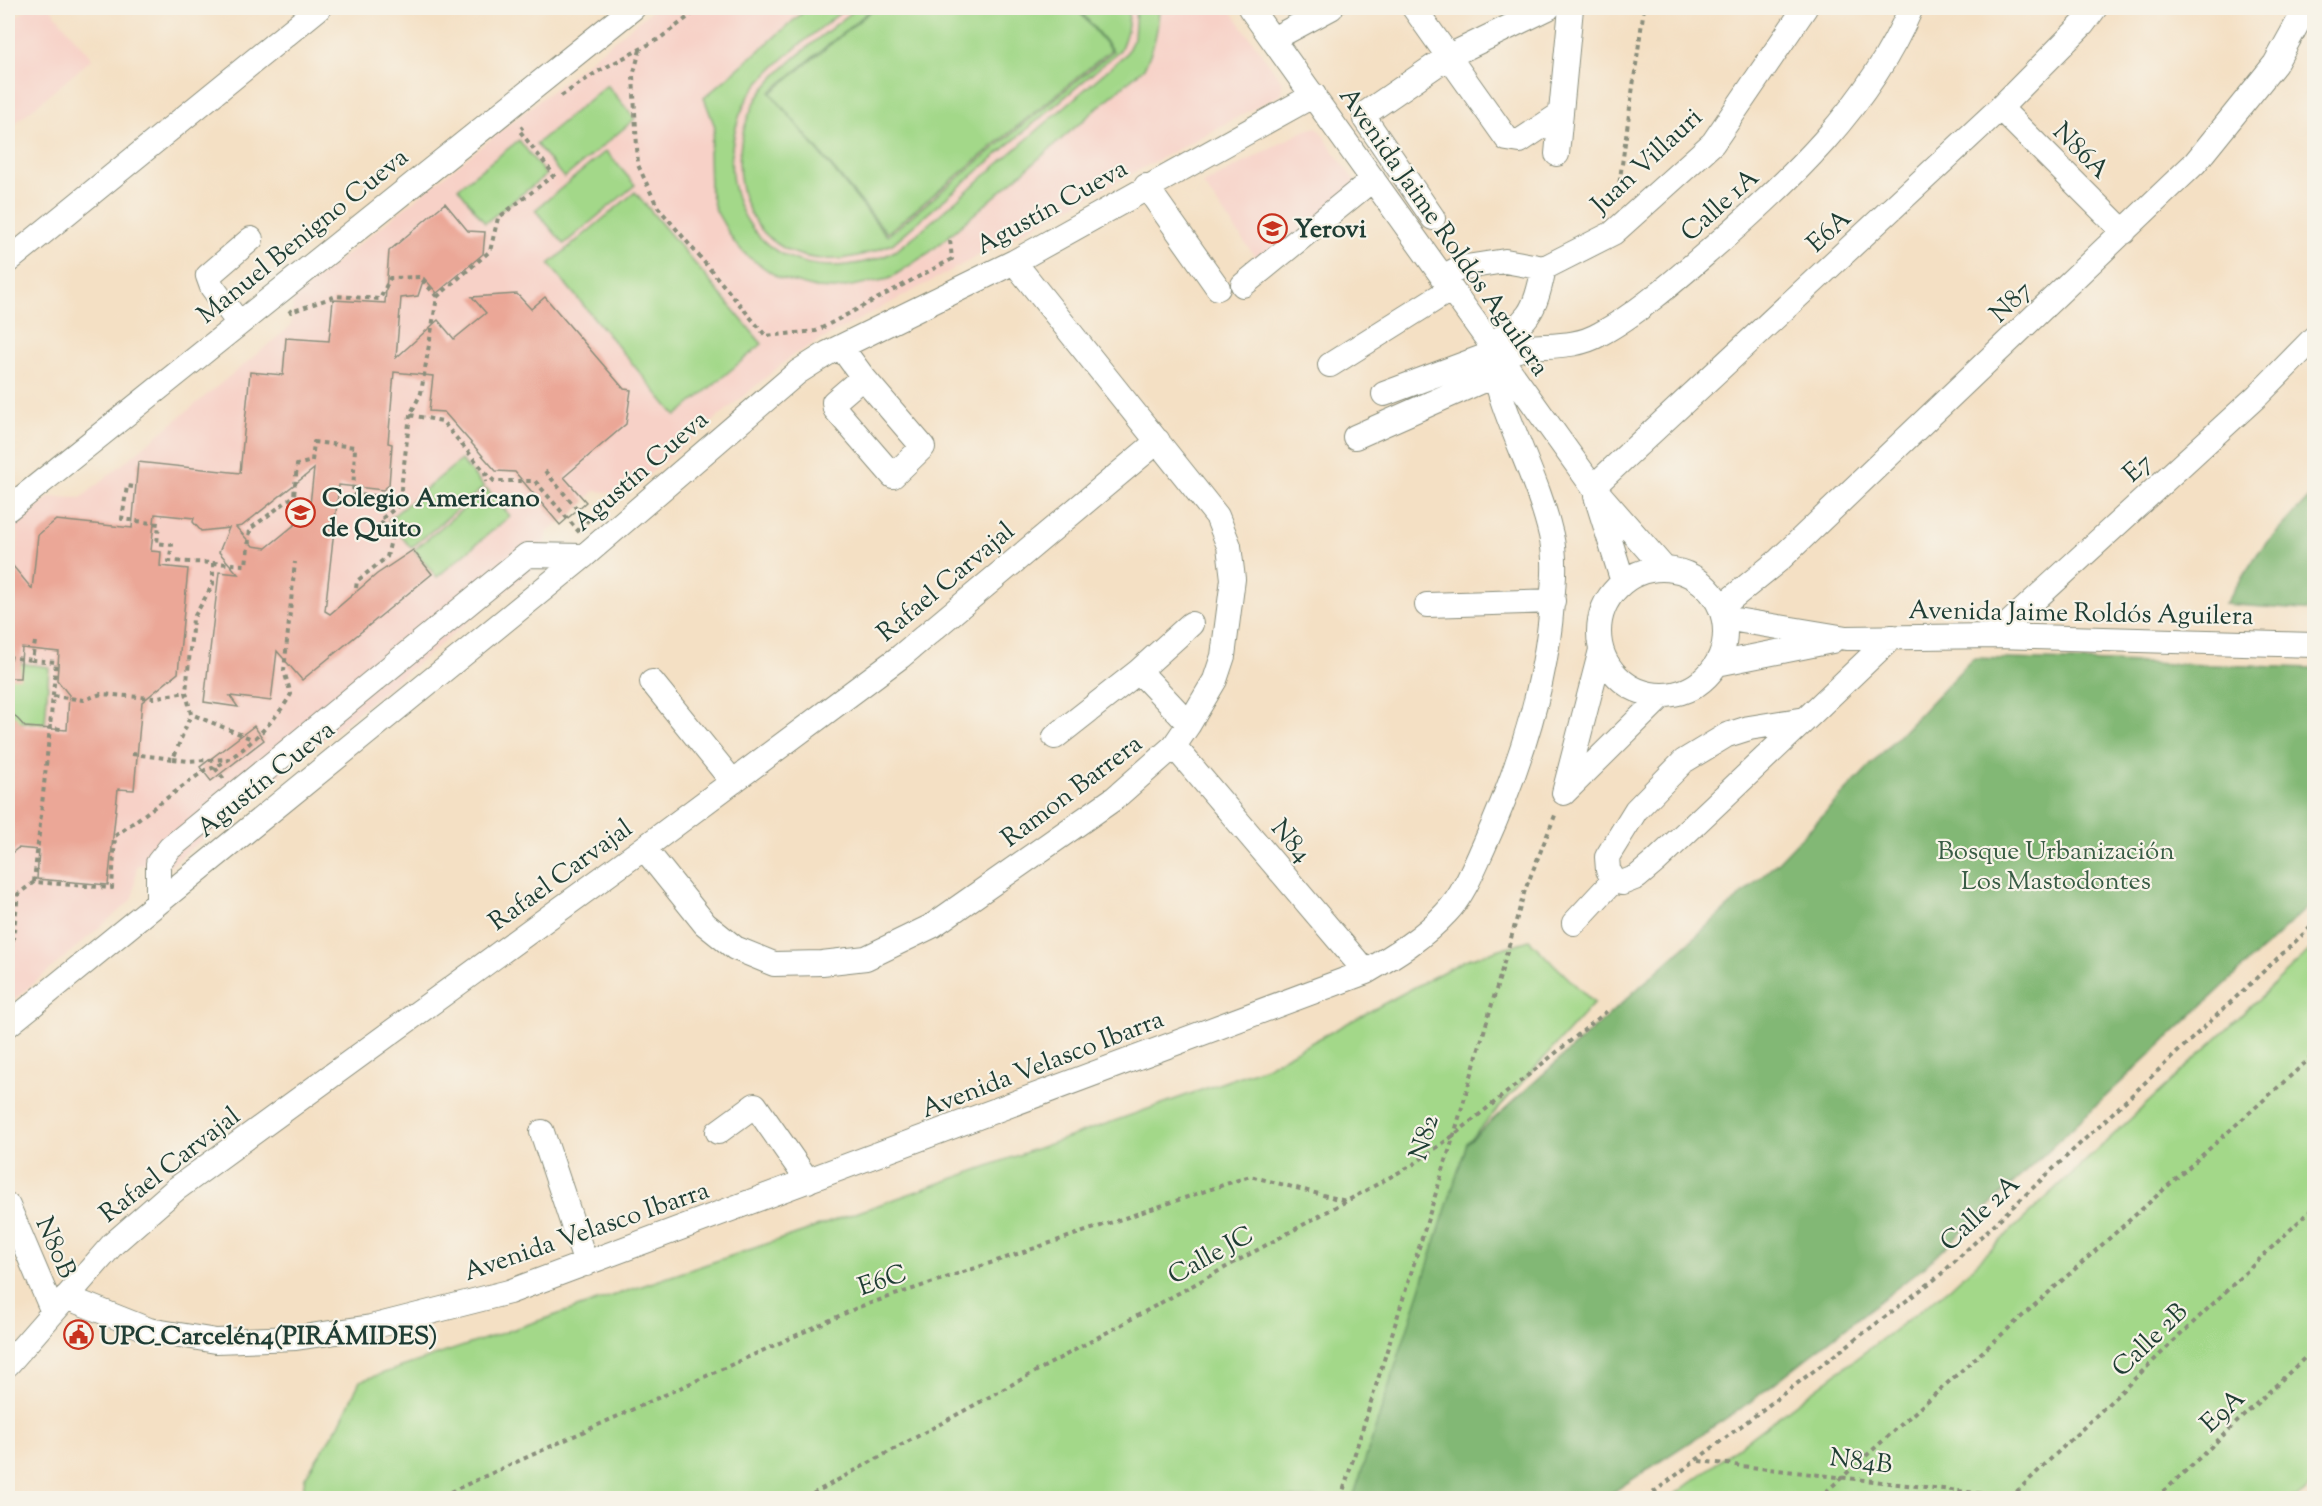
<svg xmlns="http://www.w3.org/2000/svg" width="2322" height="1506" font-family="'Sorts Mill Goudy',serif">
<style>
.built{fill:#f7d1c7}
.green{fill:#a3d889;stroke:#618a5e;stroke-width:1.5}
.forest{fill:#82b875;stroke:#507a54;stroke-width:1.5}
.lines{fill:none;stroke-linecap:round;stroke-linejoin:round}
.stream{stroke:#6fc2eb;stroke-width:6}
.building{fill:#eba797;fill-rule:evenodd}
.minor-casing{stroke:#8a8e7c;stroke-width:26}
.path{stroke:#8a8e7c;stroke-width:4;stroke-dasharray:4.5 4.5;stroke-linecap:butt}
.minor{stroke:#fff;stroke-width:24}
.labels{text-anchor:middle;stroke-width:4.5;stroke-linejoin:round;paint-order:stroke}
.street-label{font-size:26px;fill:#1f3d34;stroke:#f7f3e8}
.poi-label{font-size:26px;font-weight:bold;fill:#1f3d34;stroke:#f7f3e8;text-anchor:start}
.park-label{font-size:26px;fill:#395c45;stroke:#f7f3e8}
</style>
<rect width="100%" height="100%" fill="#f7f3e8"/>
<filter id="ink" filterUnits="userSpaceOnUse"><feTurbulence type="fractalNoise" baseFrequency=".0167" numOctaves="2"/><feDisplacementMap in="SourceGraphic" scale="12" xChannelSelector="R" yChannelSelector="G"/><feConvolveMatrix kernelMatrix="1 2 1 2 8 2 1 2 1" color-interpolation-filters="sRGB"/></filter>
<filter id="wash" filterUnits="userSpaceOnUse"><feTurbulence type="fractalNoise" baseFrequency=".008" numOctaves="4" result="noise"/><feDisplacementMap in="SourceGraphic" scale="24" xChannelSelector="R" yChannelSelector="G"/><feGaussianBlur stdDeviation="1.35" result="paint"/><feColorMatrix in="noise" values="0 0 0 0 0 0 0 0 0 0 0 0 0 0 0 0 0 1.4 0 .05"/><feComposite in="paint" operator="in"/></filter>
<g filter="url(#wash)">
<rect width="100%" height="100%" fill="#f4e0c4"/>
<path class="built" d="M28,8H50L92,59L8,129V24Z
M655,8H1229L1282,82V88L1281,94L793,355L625,494L595,491L548,532L539,564L171,865H137L133,899L8,1005V560L16,553L18,536L12,526L50,497L81,498L291,326L293,297Z
M1317,127L1360,189L1263,268L1203,184L1306,130Z"/>
<path class="green" d="M808,8H846C817,32 763,69 746,101C706,181 750,277 848,265C864,263 881,259 895,251C903,246 910,239 917,234L1126,54L1134,38L1136,8H1159C1158,31 1154,48 1144,68L930,252L889,279L835,289L816,288L779,278L747,256L734,242L715,209L710,190L709,152L715,127L704,98Z
M857,8H873L770,92L887,236L1113,51L1078,8H1129C1129,24 1127,35 1120,50L892,244C868,254 847,261 821,259C741,252 722,165 754,104C770,72 828,32 857,8Z
M875,8H1076L1111,50L887,233L771,93Z
M607,85L635,119L564,178L536,144Z
M519,140L546,175L485,223L458,188Z
M606,151L635,185L564,244L535,210Z
M635,192L762,344L676,416L549,264Z
M461,460L484,487L411,548L388,520Z
M487,489L510,516L437,577L414,550Z
M8,662L49,667L45,724L8,721Z
M1529,940L1594,1003L1467,1143L1359,1498H302L305,1477L340,1423L360,1381L805,1231L1266,1067L1465,960Z
M2314,947V1482L2297,1498H1670L1950,1288Z"/>
<path class="forest" d="M2314,492V611L2225,604L2258,553Z
M1973,658L2314,668V901L1925,1266L1745,1406L1604,1498H1353L1467,1143L1779,861Z"/>
<g class="lines">
<path class="stream" d="M328,1498V1494"/>
</g>
<g id="blocks">
<path class="building" d="M445,203L468,231L485,232L483,254L437,293L424,278L418,296L401,298L396,358L438,320L454,339L486,313L472,297L517,294L531,309L545,297L624,389L631,390L626,424L564,477L586,502L560,525L515,472L496,471L444,412L429,411L433,376L394,372L388,443L392,444L389,485L383,490L339,485L325,611L330,614L377,574L413,550L432,574L302,680L277,651L271,701L230,696L238,707L204,702L219,572L238,574L219,552L229,528L201,531L193,522L194,518L155,514L151,551L161,552L160,566L188,569L178,673L142,702L134,790L118,789L108,885L37,879L39,850L18,848L8,856V725L11,726L14,715L25,727L67,730L69,695L57,680L59,652L22,648L20,678H8V560L32,589L38,535L56,520L132,528L138,462L240,473L250,372L283,375L286,338L329,341L333,300L385,303L389,251ZM314,469L309,513L266,548L253,546L236,527L242,526Z
M254,726L264,740L211,781L200,767Z"/>
</g>
</g>
<g filter="url(#ink)">
<use href="#blocks" fill-opacity="0" stroke="#8a8e7c" stroke-width="1.5"/>
<g class="lines">
<defs>
<path id="minor" d="M1250,8L1593,487L1664,568
M1414,8L1507,139L1520,141L1559,115
M1273,39L1331,8
M2000,108L2124,232
M1557,154L1571,8
M1146,186L1218,288
M1433,218L1365,119L1366,113L1449,56L1548,8
M8,261L319,8
M1442,277L1460,268L1505,261L1544,268L1613,233L1713,143L1805,8
M1243,285L1373,179
M238,322L212,287L208,276L251,239
M841,347L863,377L923,447L893,476L835,409L834,402L863,377
M1499,358C1509,354 1519,348 1530,347C1554,345 1578,347 1600,334C1636,315 1678,278 1709,251C1789,182 1869,107 1911,8
M1330,365L1451,289
M1384,394L1491,354
M1355,437L1479,382L1495,377
M1593,487L2000,108L2083,24L2095,8
M1596,496L1623,582
M8,509L633,8
M1599 632a63 63 0 1 1 126 0a63 63 0 1 1-126 0Z
M1427,605L1553,601
M1721,607L1779,560L2195,163L2275,64L2306,8
M1724,618L1846,638L1995,636L2314,645
M1995,636L2258,395L2314,338
M1717,664L1832,641
M1139,671L1191,624
M652,682L733,782
M1806,719L1656,861L1637,877L1622,883L1614,880L1608,870L1607,857L1636,810L1684,761L1727,735L1749,728L1806,719L1892,637
M1055,737L1139,671L1189,724
M1174,746L1366,972
M1566,791L1662,696
M1564,793L1601,650
M644,848L705,924L735,948L774,964L822,963L866,958L932,926L1115,798L1174,746L1189,724L1215,680L1223,656L1233,579L1229,546L1217,516L1014,262
M158,902V863L170,848L527,555L584,556
M1574,923L1614,880
M8,1025L584,556L798,372L828,353L1014,262L1314,95
M542,1132L586,1264
M718,1132L755,1105L808,1181
M8,1206L53,1312
M66,1297L149,1330L216,1341L296,1338L371,1327L509,1292L1366,972C1395,955 1423,938 1446,913C1463,896 1474,868 1484,846C1519,769 1546,688 1552,603C1554,581 1556,557 1551,535C1536,470 1498,412 1489,345C1530,321 1534,314 1544,268
M8,1364L113,1244L176,1189L644,848L900,657L1158,441"/>
</defs>
<use href="#minor" class="minor-casing"/>
<path class="path" d="M640,50L633,76L638,165L657,206L766,336L816,331L952,259L950,240
M561,96L597,72L659,39L700,8
M1617,200L1644,8
M437,297L490,251L498,218L554,175L519,130L523,127
M410,415L442,421L485,472L486,482
M545,471L589,523
M485,472L494,481H535L580,533
M133,487L127,486L122,519L159,524L157,543L172,545L169,561L213,563V584L193,619L186,692L191,714L252,739
M213,563L246,565L250,529L294,496L297,465L312,461L314,442L355,447L353,495L400,497L410,415L421,393L437,297L420,277L390,278L380,299L336,296L291,312L289,310
M8,567L12,572
M356,588L357,581L387,557L392,535L380,520L397,507L400,497
M35,642L32,660L56,662L50,727
M8,657L32,660
M53,696L84,700L101,694L153,698L186,692
M132,754L173,759L191,714
M173,759L188,761L226,759
M215,768L224,779
M34,882L50,727L65,730
M8,966H10L18,894L34,882L112,888L115,836L205,770C233,765 278,719 291,694L284,671L295,562
M1699,1461L2020,1498
M450,1492L859,1307L1250,1176L1346,1201
M805,1498L1414,1164L1454,1135L1610,1009
M1341,1498L1454,1135L1525,890L1556,813
M1646,1498L1939,1276L2314,924
M1819,1498L2314,1055
M2010,1498L2314,1207
M2157,1498L2314,1349"/>
<use href="#minor" class="minor"/>
</g>
</g>
<defs>
<symbol id="university-ring" viewBox="-11 -11 22 22"><circle r="9.5" fill="#f7f3e8" stroke="#c8321e" stroke-width="1.5"/><path d="M0-5L7-2L0 1L-7-2ZM-4 1L0 2.5L4 1V4Q0 6-4 4Z" fill="#c8321e"/></symbol>
<symbol id="school-ring" viewBox="-11 -11 22 22"><circle r="9.5" fill="#f7f3e8" stroke="#c8321e" stroke-width="1.5"/><path d="M0-5L7-2L0 1L-7-2ZM-4 1L0 2.5L4 1V4Q0 6-4 4Z" fill="#c8321e"/></symbol>
<symbol id="civic-ring" viewBox="-11 -11 22 22"><circle r="9.5" fill="#f7f3e8" stroke="#c8321e" stroke-width="1.5"/><path d="M-.6-6.5H3V-4.5H.6V-3L4-1V1h2V6H-6V1h2V-1L-.6-3ZM-1.2 2.5V6h2.4V2.5Z" fill="#c8321e"/></symbol>
</defs>
<g fill-rule="evenodd">
<use href="#university-ring" x="1256" y="212" width="33" height="33"/>
<use href="#school-ring" x="284" y="496" width="33" height="33"/>
<use href="#civic-ring" x="62" y="1318" width="33" height="33"/>
</g>
<g class="labels">
<g class="street-label">
<text transform="translate(2082 150) rotate(45)" y="9">N86A</text>
<text transform="translate(1646 160) rotate(-43)" y="9">Juan Villauri</text>
<text transform="translate(1719 204) rotate(-42)" y="9">Calle 1A</text>
<text transform="translate(1051 206) rotate(-29)" y="9">Agustín Cueva</text>
<text transform="translate(1828 230) rotate(-43)" y="9">E6A</text>
<text transform="translate(1445 231) rotate(55)" y="9">Avenida Jaime Roldós Aguilera</text>
<text transform="translate(302 235) rotate(-39)" y="9">Manuel Benigno Cueva</text>
<text transform="translate(2010 301) rotate(-44)" y="9">N87</text>
<text transform="translate(2137 467) rotate(-42)" y="9">E7</text>
<text transform="translate(640 470) rotate(-41)" y="9">Agustín Cueva</text>
<text transform="translate(945 581) rotate(-40)" y="9">Rafael Carvajal</text>
<text transform="translate(2081 612) rotate(1)" y="9">Avenida Jaime Roldós Aguilera</text>
<text transform="translate(265 778) rotate(-39)" y="9">Agustín Cueva</text>
<text transform="translate(1071 790) rotate(-37)" y="9">Ramon Barrera</text>
<text transform="translate(1292 840) rotate(50)" y="9">N84</text>
<text transform="translate(560 874) rotate(-36)" y="9">Rafael Carvajal</text>
<text transform="translate(1042 1063) rotate(-21)" y="9">Avenida Velasco Ibarra</text>
<text transform="translate(1423 1137) rotate(-73)" y="9">N82</text>
<text transform="translate(169 1164) rotate(-38)" y="9">Rafael Carvajal</text>
<text transform="translate(1979 1212) rotate(-43)" y="9">Calle 2A</text>
<text transform="translate(586 1230) rotate(-19)" y="9">Avenida Velasco Ibarra</text>
<text transform="translate(57 1247) rotate(66)" y="9">N80B</text>
<text transform="translate(1210 1254) rotate(-29)" y="9">Calle JC</text>
<text transform="translate(882 1279) rotate(-19)" y="9">E6C</text>
<text transform="translate(2149 1339) rotate(-44)" y="9">Calle 2B</text>
<text transform="translate(2222 1410) rotate(-43)" y="9">E9A</text>
<text transform="translate(1861 1460) rotate(7)" y="9">N84B</text>
</g>
<g class="poi-label">
<text x="1294" y="237">Yerovi</text>
<text x="322" y="506">Colegio Americano<tspan x="322" dy="30">de Quito</tspan></text>
<text x="99" y="1344">UPC_Carcelén4(PIRÁMIDES)</text>
</g>
<g class="park-label">
<text x="2056" y="859">Bosque Urbanización<tspan x="2056" dy="30">Los Mastodontes</tspan></text>
</g>
</g>
<rect width="2322" height="1506" fill="none" stroke="#f7f3e8" stroke-width="30"/>
</svg>
